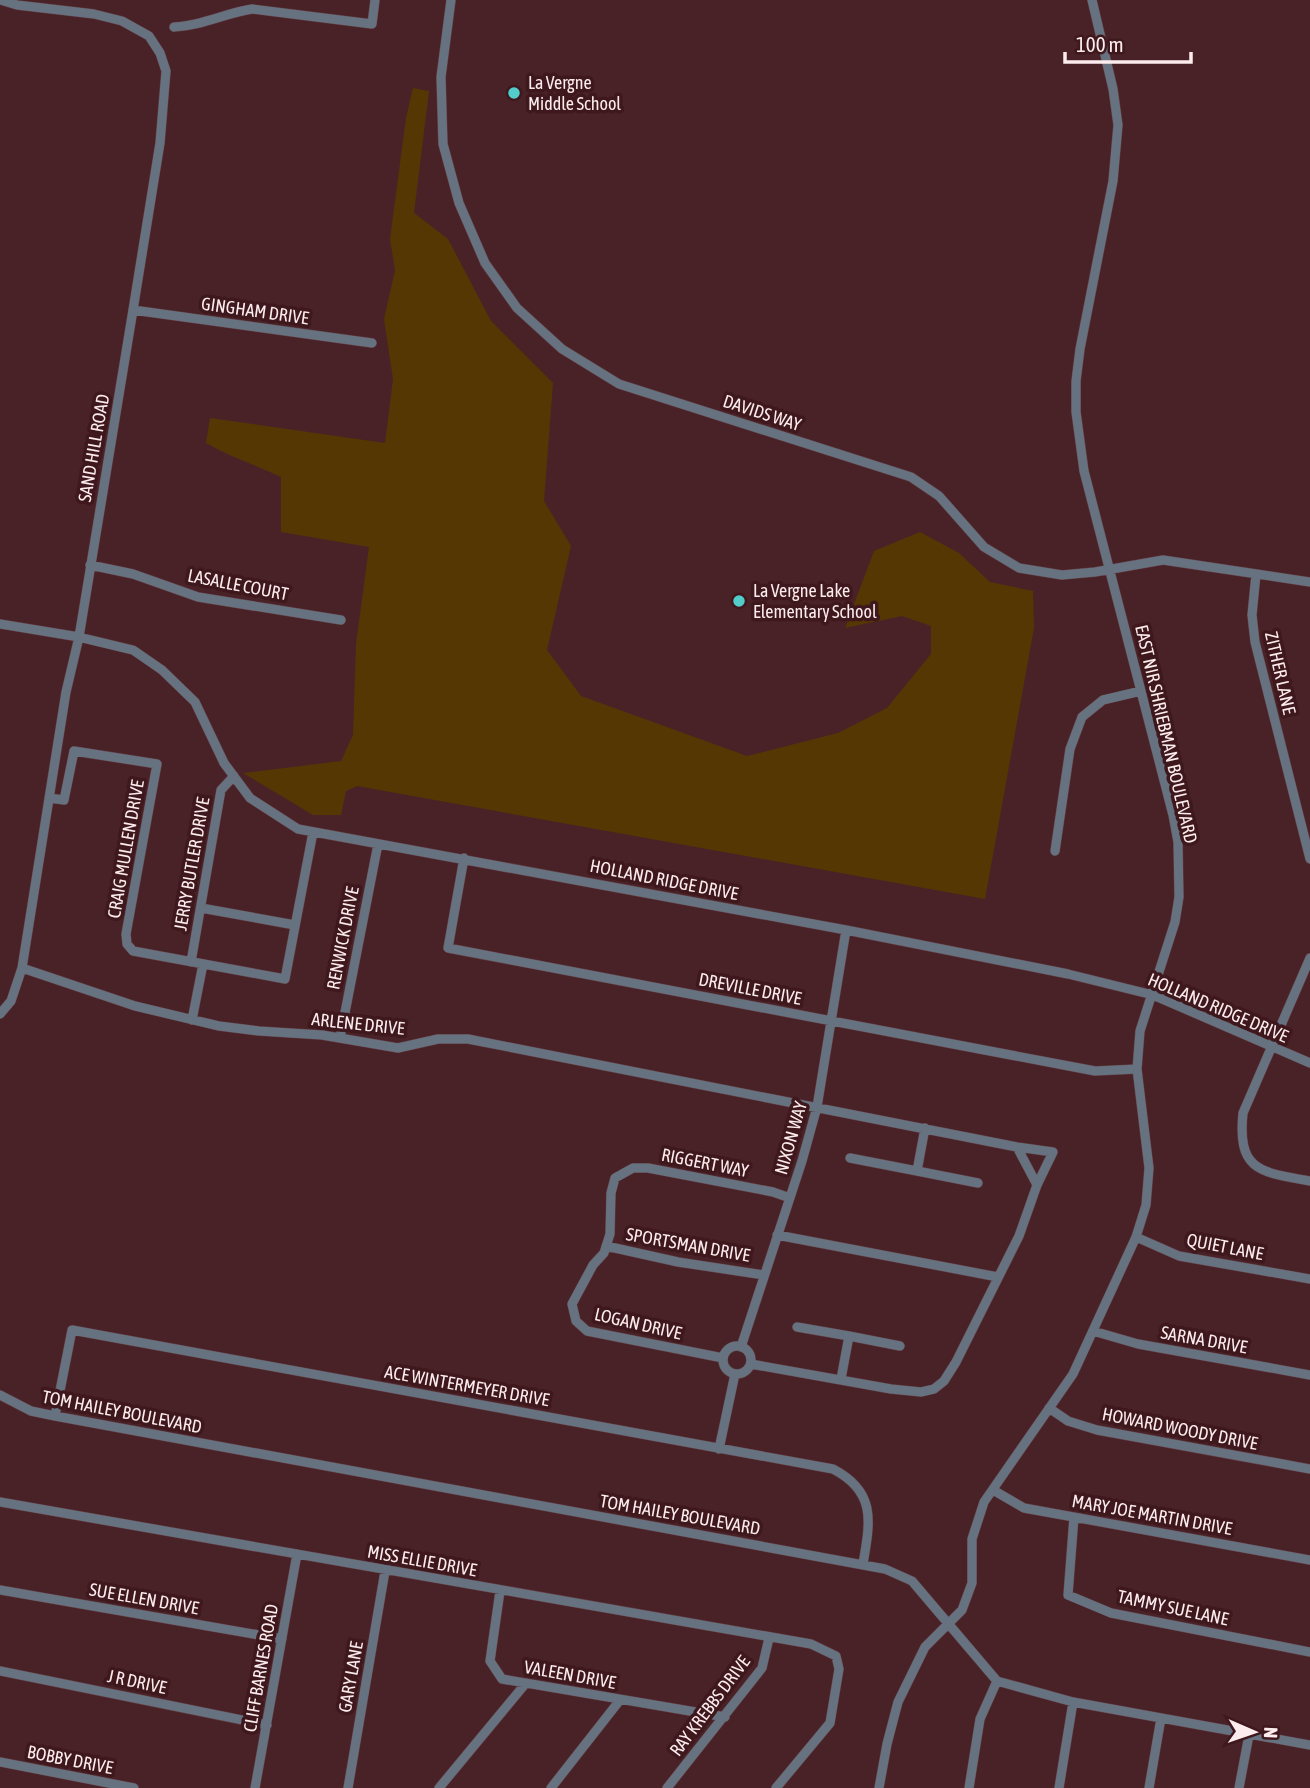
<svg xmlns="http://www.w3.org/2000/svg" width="1310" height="1788" font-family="'Asap Condensed',sans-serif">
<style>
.green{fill:#553703}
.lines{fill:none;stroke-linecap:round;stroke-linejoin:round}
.minor-casing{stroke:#623e43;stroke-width:10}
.minor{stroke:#667280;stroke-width:9}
.poi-dot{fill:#53cdcb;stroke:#3e181d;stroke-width:2.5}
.labels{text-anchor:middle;stroke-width:7;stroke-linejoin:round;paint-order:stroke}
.poi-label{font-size:18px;fill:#fceced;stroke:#3e181d;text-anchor:start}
.street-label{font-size:18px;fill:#fceced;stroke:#3e181d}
</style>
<rect width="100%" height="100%" fill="#492227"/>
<path class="green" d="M413,88L429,91L414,213L448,239L491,321L553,383L544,501L571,546L547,650L581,696L747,756L838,733L887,708L931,654V626L902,616L845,628L874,551L920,532L959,553L990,582L1033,591L1034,628L985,899L357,786L346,791L341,815H313L243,773L341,761L353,735L356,644L369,547L281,532V477C256,465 230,457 206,443L210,418L385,443L393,379L384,319L395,270L390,239L406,118Z"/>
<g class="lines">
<defs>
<path id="minor" d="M451,0L441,77L443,144L459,203L485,263L517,308L562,349L619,384L911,477L939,496L984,547L1019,568L1062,575L1095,572L1163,560L1310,582
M174,27C202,26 225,13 252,9L372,24L375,0
M133,310L372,343
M90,565L133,574L198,597L341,620
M1256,574L1252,615L1255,642L1310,859
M0,624L79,637L133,650L162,670L195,702L224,763L250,798L298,829L846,930L1068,974L1153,995L1310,1063
M49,798L64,800L74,751L157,764L126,934L127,944L133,951L285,979L313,832
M1055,851L1070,749L1082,717L1103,700L1141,691
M464,858L448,948L1095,1071L1137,1069
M201,908L295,925
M1310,958L1243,1113C1237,1172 1261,1172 1310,1181
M191,962L221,790L234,776
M22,968L135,1006L219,1026L259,1031L322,1035L398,1048L438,1039H468L1017,1147L1053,1152L1037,1185L1019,1236L956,1362L944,1381L934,1389L921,1392L891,1389L751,1364
M0,1014L11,1001L22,968L66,692L79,637L133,310L160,143L166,71L160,53L149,36L122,21L94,14L17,5L1,0
M192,1020L203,964
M340,1038L378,844
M925,1128L917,1171L978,1183
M1017,1147L1037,1185
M850,1158L917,1171
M777,1235L998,1277
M1136,1237L1179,1256L1310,1279
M606,1246L678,1262L764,1275
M797,1327L849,1336L841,1379
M1093,1331L1138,1344L1310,1375
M849,1336L900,1346
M723 1360a14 14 0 1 1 28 0a14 14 0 1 1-28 0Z
M741,1347L802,1161L817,1107L846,930
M723,1358L587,1331L576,1321L572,1304L593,1265L604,1253L610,1234L611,1193L615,1178L633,1168H648L773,1192L790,1198
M0,1395L31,1411L55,1416L885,1569L912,1581L997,1681L1073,1702L1310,1745
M1049,1408L1068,1421L1097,1430L1310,1469
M55,1416L72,1330L833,1469C877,1492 870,1522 863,1564
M719,1449L735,1374
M993,1490L1024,1508L1310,1560
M0,1502L811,1644L836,1656L839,1669L830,1723L776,1788
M1074,1517L1068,1595L1111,1613L1310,1652
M0,1590L282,1639
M500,1591L490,1661L502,1679L725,1717
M0,1671L267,1725
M0,1762L134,1788
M255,1788L297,1554
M348,1788L385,1571
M439,1788L526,1683
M551,1788L620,1700
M667,1788L762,1668L769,1638
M879,1788L887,1744L898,1702L925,1647L962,1610L972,1583V1539L984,1502L1073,1374L1136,1237L1146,1205L1149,1168L1137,1069L1140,1031L1175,922L1179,897L1178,842L1173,815L1084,471L1076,412V381L1080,349L1113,181L1118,125L1113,89L1092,0
M969,1788L980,1719L997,1681
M1059,1788L1073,1702
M1149,1788L1161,1718
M1239,1788L1249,1735"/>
</defs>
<use href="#minor" class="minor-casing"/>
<use href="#minor" class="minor"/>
</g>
<g class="poi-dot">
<circle cx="514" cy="93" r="7"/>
<circle cx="739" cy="601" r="7"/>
</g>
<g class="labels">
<g class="poi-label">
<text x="528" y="89">La Vergne<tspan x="528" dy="21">Middle School</tspan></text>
<text x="753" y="597">La Vergne Lake<tspan x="753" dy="21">Elementary School</tspan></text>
</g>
<g class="street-label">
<text transform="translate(255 311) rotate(8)" y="6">GINGHAM DRIVE</text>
<text transform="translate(762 413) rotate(18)" y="6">DAVIDS WAY</text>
<text transform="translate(94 448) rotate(-80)" y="6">SAND HILL ROAD</text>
<text transform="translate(238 585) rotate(11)" y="6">LASALLE COURT</text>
<text transform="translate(1280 673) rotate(77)" y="6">ZITHER LANE</text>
<text transform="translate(1166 734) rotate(77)" y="6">EAST NIR SHRIEBMAN BOULEVARD</text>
<text transform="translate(126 849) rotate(-80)" y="6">CRAIG MULLEN DRIVE</text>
<text transform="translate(192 864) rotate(-80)" y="6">JERRY BUTLER DRIVE</text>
<text transform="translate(664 880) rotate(11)" y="6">HOLLAND RIDGE DRIVE</text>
<text transform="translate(343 938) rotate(-79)" y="6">RENWICK DRIVE</text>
<text transform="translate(750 989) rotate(11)" y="6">DREVILLE DRIVE</text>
<text transform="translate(1218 1008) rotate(23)" y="6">HOLLAND RIDGE DRIVE</text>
<text transform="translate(358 1024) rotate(6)" y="6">ARLENE DRIVE</text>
<text transform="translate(791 1138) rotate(-74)" y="6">NIXON WAY</text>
<text transform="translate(705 1163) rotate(11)" y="6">RIGGERT WAY</text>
<text transform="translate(688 1245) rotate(10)" y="6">SPORTSMAN DRIVE</text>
<text transform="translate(1225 1247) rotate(11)" y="6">QUIET LANE</text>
<text transform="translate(638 1324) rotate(13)" y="6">LOGAN DRIVE</text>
<text transform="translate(1204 1340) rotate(10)" y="6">SARNA DRIVE</text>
<text transform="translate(467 1386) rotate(10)" y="6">ACE WINTERMEYER DRIVE</text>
<text transform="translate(122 1412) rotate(11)" y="6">TOM HAILEY BOULEVARD</text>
<text transform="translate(1180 1429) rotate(11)" y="6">HOWARD WOODY DRIVE</text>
<text transform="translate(680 1515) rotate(10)" y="6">TOM HAILEY BOULEVARD</text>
<text transform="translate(1152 1515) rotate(10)" y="6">MARY JOE MARTIN DRIVE</text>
<text transform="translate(422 1561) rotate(10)" y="6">MISS ELLIE DRIVE</text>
<text transform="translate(144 1599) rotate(10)" y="6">SUE ELLEN DRIVE</text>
<text transform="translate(1173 1608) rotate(12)" y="6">TAMMY SUE LANE</text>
<text transform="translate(261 1668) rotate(-80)" y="6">CLIFF BARNES ROAD</text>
<text transform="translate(570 1675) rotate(10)" y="6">VALEEN DRIVE</text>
<text transform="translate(351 1677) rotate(-80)" y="6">GARY LANE</text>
<text transform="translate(137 1682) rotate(12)" y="6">J R DRIVE</text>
<text transform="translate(710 1706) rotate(-53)" y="6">RAY KREBBS DRIVE</text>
<text transform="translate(70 1760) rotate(11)" y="6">BOBBY DRIVE</text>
</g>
</g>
<g transform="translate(1254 1732) rotate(92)" stroke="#3e181d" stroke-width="5" paint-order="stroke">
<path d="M0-5L12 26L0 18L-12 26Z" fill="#fceced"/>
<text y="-10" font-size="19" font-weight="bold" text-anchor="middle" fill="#fceced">N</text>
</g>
<path d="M1065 52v10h126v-10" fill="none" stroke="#fceced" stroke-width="3.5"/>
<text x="1076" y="52" font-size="21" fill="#fceced" stroke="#3e181d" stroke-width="5" paint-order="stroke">100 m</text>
</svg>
